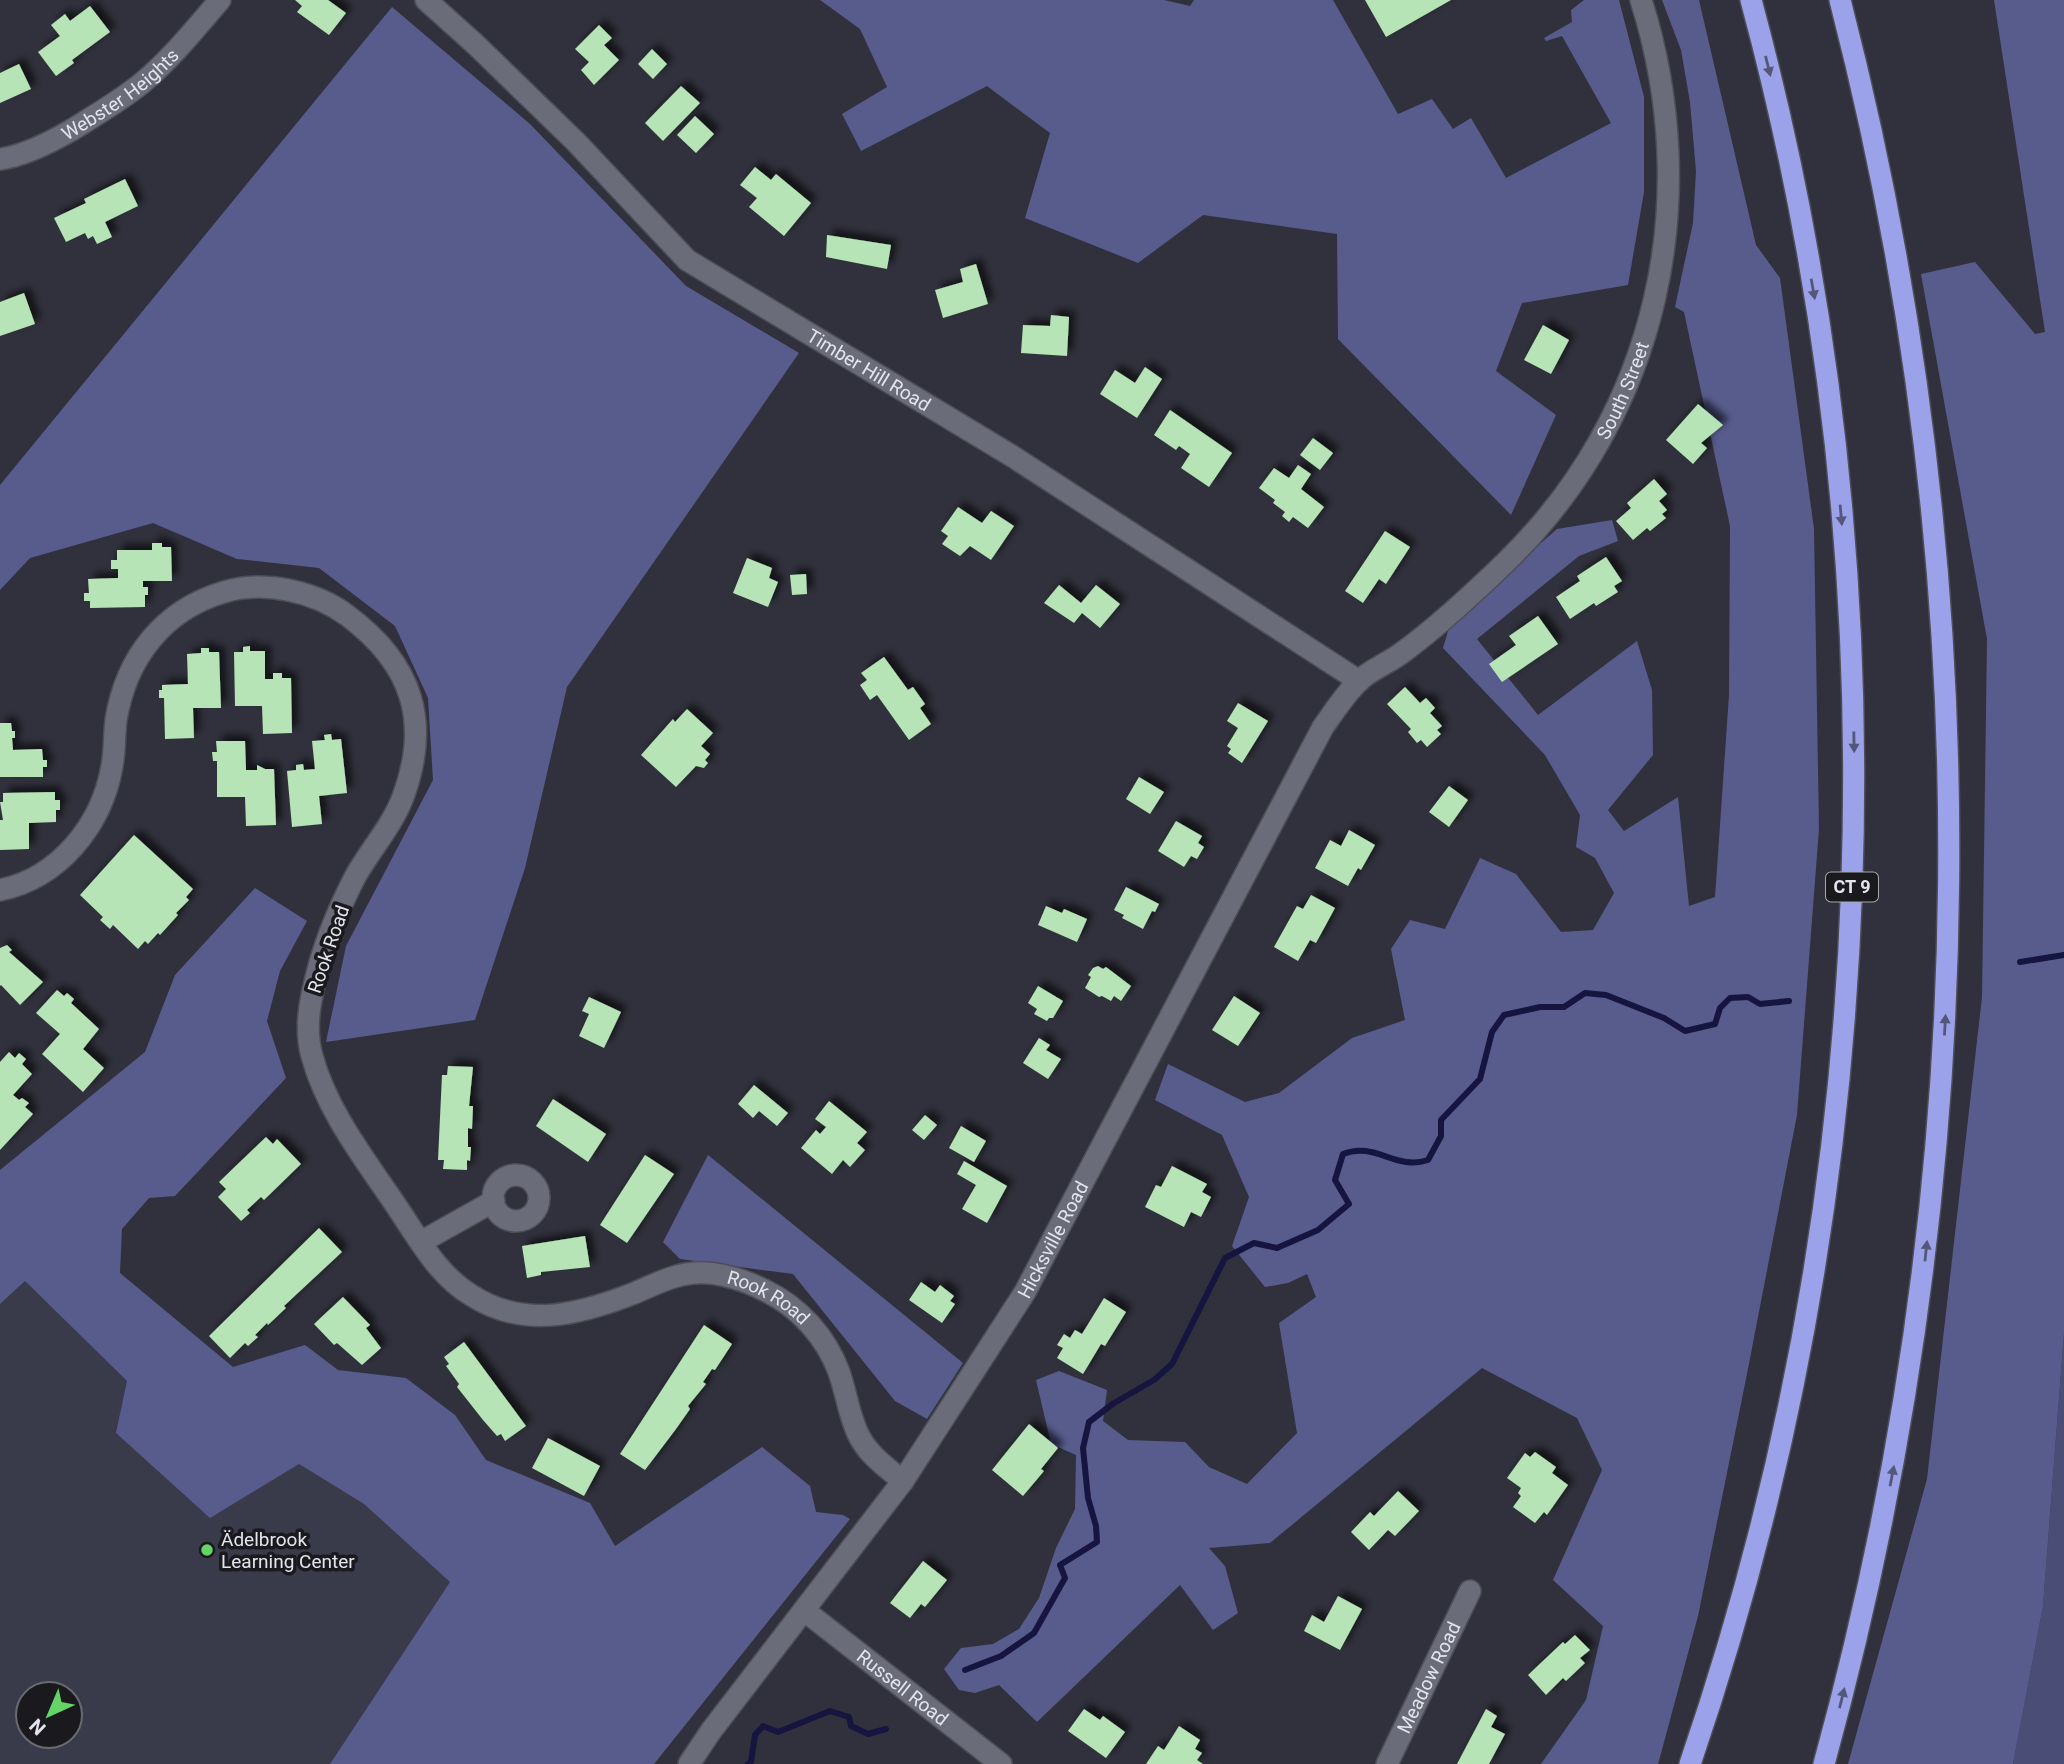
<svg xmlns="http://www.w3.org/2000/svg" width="2064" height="1764" font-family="Roboto,sans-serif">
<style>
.built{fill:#393b4b;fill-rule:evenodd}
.green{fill:#4a4e76}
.forest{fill:#585c8d}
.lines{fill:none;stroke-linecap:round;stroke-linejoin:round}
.stream{stroke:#16153f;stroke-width:6}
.building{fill:#b7e4b6;filter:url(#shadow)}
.minor-casing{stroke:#4d4e57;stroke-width:24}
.highway-casing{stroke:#4d4e57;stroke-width:24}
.minor{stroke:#6b6c79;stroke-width:21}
.highway{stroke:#9ba2ea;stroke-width:21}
.oneway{fill:#54577a}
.poi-dot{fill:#65d467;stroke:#19191e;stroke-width:2.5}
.labels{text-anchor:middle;stroke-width:7;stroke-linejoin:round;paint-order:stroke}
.shield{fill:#19191e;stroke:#a7a8ae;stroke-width:2}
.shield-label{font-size:18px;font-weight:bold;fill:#e4e5ec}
.street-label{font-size:19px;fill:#e4e5ec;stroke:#19191e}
.poi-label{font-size:19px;fill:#e4e5ec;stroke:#19191e;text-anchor:start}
</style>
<defs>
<filter id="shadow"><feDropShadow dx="6" dy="-6" stdDeviation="3.5" flood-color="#0009"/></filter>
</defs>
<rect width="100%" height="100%" fill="#30313c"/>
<path class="built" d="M25,1281L127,1381L299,1464L364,1504L450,1582L330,1764H0V1304ZM28,1694H70V1736H28Z"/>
<path class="green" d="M2064,1333V1764H2013L2043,1606Z"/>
<path class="forest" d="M820,0H1164L1190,6L1194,0H1333L1398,114L1432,99L1453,129L1471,118L1506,178L1611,123L1562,36L1546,41L1544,38L1572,22L1571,10L1584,0H1619L1644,97V192L1628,285L1522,303L1496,371L1556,415L1511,515L1338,339L1337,234L1203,215L1138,263L1025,218L1050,133L987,86L861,151L842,114L887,87L860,29Z
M1662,0H1699L1756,245L1780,278L1814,529L1819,829L1797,1115L1746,1379L1698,1616L1660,1757L1658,1764H1541L1586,1700L1603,1626L1553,1580L1602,1470L1577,1418L1482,1368L1270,1543L1209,1548L1225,1566L1238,1613L1213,1630L1180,1585L1037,1722L999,1685L975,1693L959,1690L944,1669L961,1648L993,1644L1019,1629L1039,1598L1056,1548L1075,1509L1076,1455L1051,1444L1036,1380L1059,1371L1107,1390L1103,1421L1128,1440L1185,1442L1209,1467L1247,1484L1297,1433L1279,1323L1316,1297L1307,1274L1288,1283L1265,1287L1232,1246L1249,1197L1222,1135L1155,1100L1168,1064L1245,1102L1279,1093L1352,1038L1405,1020L1391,949L1410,920L1445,929L1480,858L1516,874L1561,932L1593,930L1614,893L1595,858L1576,847L1580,815L1545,755L1443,648L1451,621L1557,529L1612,520L1618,541L1579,556L1477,639L1538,715L1637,641L1652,690L1653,755L1608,810L1624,831L1678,797L1689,906L1715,897L1729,695L1730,526L1684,312L1675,307L1693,223L1696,171L1690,102L1681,50Z
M1994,0H2064V1333L2043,1606L2013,1764H1848L1927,1479L1982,997L1987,639L1921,274L1975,262L2035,334L2045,332Z
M392,7L530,124L686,286L799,353L567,687L525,868L475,1020L326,1042L346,946L433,780L428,698L395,626L319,568L237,559L153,523L30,558L0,590V485Z
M255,888L307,921L280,971L267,1021L286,1078L175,1196L149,1198L122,1229L120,1273L233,1367L305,1345L338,1370L406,1378L455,1415L486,1460L590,1503L615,1546L762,1447L810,1486L816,1512L843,1515L850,1519L654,1764H330L450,1582L364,1504L299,1464L210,1518L116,1433L127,1381L25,1281L0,1304V1170L145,1052L175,975Z
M708,1155L963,1363L927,1419L895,1401L793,1274L680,1259L663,1242Z"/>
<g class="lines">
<path class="stream" d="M2020,962L2064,955
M965,1670L1001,1656L1034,1633L1065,1578L1060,1565L1097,1542L1096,1526L1088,1498L1083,1448L1089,1422L1114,1403L1154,1380L1172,1364L1225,1258L1254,1243L1277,1248L1318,1230L1349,1204L1335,1180L1343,1154C1375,1141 1396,1171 1428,1160L1441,1136V1120L1480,1079L1492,1032L1504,1015L1540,1007H1564L1585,993L1606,995L1664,1018L1685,1031L1715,1024L1720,1008L1730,998L1748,997L1760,1004L1789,1001
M748,1764L751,1762L755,1735L763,1726L778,1732L830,1711L849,1717L851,1726L868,1734L886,1729"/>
</g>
<path class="building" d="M295,0H328L346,13L329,35L297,12L302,6Z
M1365,0H1451L1386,37Z
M90,6L110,32L72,60L74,63L56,76L38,52L60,36L51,25L65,14L70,21Z
M599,25L612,38L604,45L619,60L594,85L581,70L589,62L575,49Z
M652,49L667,64L653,79L638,64Z
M19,64L31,89L0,103V73Z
M681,86L700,103L663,141L645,123Z
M695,116L714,134L696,153L677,135Z
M755,167L771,180L776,174L811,203L784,236L749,207L757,198L740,185Z
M125,179L138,206L105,222L112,237L97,244L93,236L88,239L85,233L66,242L54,218L86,203L84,199Z
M827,235L891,245L887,269L826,257Z
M976,264L988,304L943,318L935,290L963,282L960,269Z
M24,293L35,324L0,336V302Z
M1051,315L1069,317L1067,356L1021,353L1023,325L1050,326Z
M1543,325L1569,340L1551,374L1524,360Z
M1145,367L1162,379L1137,418L1100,394L1115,370L1135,383Z
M1698,404L1723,425L1701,443L1707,448L1693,464L1666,440Z
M1170,410L1232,453L1209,487L1181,468L1190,454L1179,446L1176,450L1154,435Z
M1313,438L1333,453L1320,470L1300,455Z
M1298,465L1311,474L1301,489L1324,507L1308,528L1293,517L1289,522L1282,516L1285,512L1273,503L1275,500L1259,488L1274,468L1289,478Z
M1654,479L1667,494L1659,501L1667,510L1662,514L1666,518L1650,531L1647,528L1633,540L1616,521L1631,508L1627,503Z
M958,507L982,523L991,511L1014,526L991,560L970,546L960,556L942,544L948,536L941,531Z
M1385,531L1410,547L1386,584L1379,579L1363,603L1345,591Z
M152,543H162V547H171L172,581H143V587H148V595H145V607L90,608V601H84V593H89L88,579L118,578V569H111V560H117V550H152Z
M1606,557L1622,581L1614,586L1618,592L1596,606L1594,603L1570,619L1556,597L1580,581L1577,576Z
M747,558L772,568L769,578L778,582L768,607L733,593Z
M806,574L807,594L792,595L790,575Z
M1059,585L1081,603L1096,585L1120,604L1100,628L1082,613L1074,623L1044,603Z
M1538,616L1558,644L1502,682L1489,664L1516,645L1509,636Z
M250,646V651H265V679H273V673H282V678H291L292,733L263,734L262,706H235L234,652H243V647Z
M201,648H209V652H219L221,708H193L194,738L165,739L164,698H159V690H162V685L188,684L187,654L201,653Z
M884,657L908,690L913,687L925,704L920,708L931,724L909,740L877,695L870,700L860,685L867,680L861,673Z
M1405,687L1420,703L1426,698L1435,708L1430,713L1442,726L1437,730L1441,734L1427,747L1421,740L1417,743L1408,732L1411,729L1387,704Z
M1238,703L1268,721L1242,763L1228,753L1231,749L1227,746L1238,728L1227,721Z
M687,709L713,733L701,746L710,754L705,760L708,763L704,768L696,766L676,787L641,755L673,719L675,722Z
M0,723H11L12,731H15V738H12L13,750L42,749L43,760H47V767H43V777H0Z
M331,734L332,740L341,739L347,793L319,796L322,824L292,827L287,771L296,770V765L303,764L304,770L315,769L312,741L325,740L324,735Z
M216,741H245L246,770H257V765L265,769H274L276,825L246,826L245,797H217V761H213L212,752H217Z
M1139,777L1164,792L1150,814L1126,799Z
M1449,786L1468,800L1449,827L1429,812Z
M55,792V800H60V810H56V822L29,823V849L0,850V820H3L0,802H3V793Z
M1176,821L1202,836L1198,843L1204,847L1197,859L1191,856L1184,867L1158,851Z
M1349,830L1375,845L1361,870L1358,868L1348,886L1315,868L1330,840L1341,846Z
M134,835L193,889L186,897L189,900L176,913L178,915L160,935L158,933L148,944L145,941L138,949L113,925L110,929L100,920L103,917L80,895Z
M1126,887L1159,904L1155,912L1152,911L1143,929L1122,918L1124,915L1114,910Z
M1311,895L1335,908L1316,943L1310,940L1298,961L1274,947L1297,906L1303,909Z
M1046,906L1062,913L1064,909L1087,919L1077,942L1038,925Z
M7,945L12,950L9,952L43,982L20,1005L1,985L0,986V948Z
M1098,966L1103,969L1106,967L1131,986L1121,1001L1114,996L1111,1001L1102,996L1099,997L1085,988L1091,977L1088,975L1093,968Z
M1038,986L1063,1001L1053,1018H1049L1047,1021L1034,1014L1037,1009L1028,1003Z
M57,990L64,996L67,993L74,999L71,1003L99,1029L83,1049L104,1068L83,1092L42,1054L60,1034L36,1013Z
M1234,996L1260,1013L1238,1046L1212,1030Z
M589,997L621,1012L604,1048L579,1036L589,1014L582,1011Z
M1039,1038L1050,1045L1046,1050L1061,1059L1048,1079L1023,1063Z
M9,1052L15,1058L19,1053L26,1059L22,1064L32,1074L13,1095L19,1100L22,1098L29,1103L25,1107L33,1114L0,1150V1062Z
M448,1066L473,1067L469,1106H473L472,1129L468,1128V1147H471L470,1161L467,1160V1170L443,1169L444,1160H438L442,1075H447Z
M754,1085L788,1113L777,1126L759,1111L753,1118L738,1104Z
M553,1099L606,1134L588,1162L536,1126Z
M829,1101L867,1132L857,1143L865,1150L850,1167L843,1160L832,1174L801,1148L816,1130L820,1134L826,1127L815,1119Z
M925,1115L937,1125L924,1140L912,1130Z
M961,1126L986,1141L974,1162L949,1148Z
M266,1137L273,1144L277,1139L301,1164L264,1200L261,1197L247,1210L250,1213L241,1221L218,1197L226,1189L219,1182Z
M645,1155L674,1174L627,1243L600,1225Z
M964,1161L1007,1186L987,1223L962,1209L976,1185L957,1174Z
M1172,1166L1207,1184L1202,1192L1211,1197L1201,1217L1191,1212L1184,1227L1145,1207L1156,1185L1161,1187Z
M319,1228L342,1252L284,1306L286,1308L268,1325L267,1323L255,1335L258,1337L248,1346L245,1343L230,1358L209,1336Z
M585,1236L590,1267L541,1272V1275L527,1278L522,1246Z
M921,1282L935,1292L940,1285L954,1296L950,1301L955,1304L942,1323L909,1300Z
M343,1297L370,1325L366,1328L381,1348L362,1365L337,1343L334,1345L314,1324Z
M1104,1298L1126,1312L1105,1346L1101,1344L1083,1374L1057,1358L1063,1348L1057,1345L1064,1334L1070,1338L1075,1330L1082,1334Z
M704,1325L732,1344L715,1370L712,1369L703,1382L706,1384L688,1406L690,1409L676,1429L645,1470L620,1454Z
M464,1342L526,1426L505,1441L501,1434L497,1436L483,1420L457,1387L459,1384L446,1366L449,1364L444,1357Z
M1029,1424L1058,1448L1041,1469L1044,1471L1023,1496L992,1470Z
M548,1438L600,1466L584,1496L532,1468Z
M1535,1452L1556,1467L1552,1473L1568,1485L1547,1515L1544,1512L1535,1523L1513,1507L1521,1496L1518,1493L1521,1488L1507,1478L1525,1453L1530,1457Z
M1398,1491L1419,1511L1395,1536L1388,1530L1369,1550L1351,1532L1370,1512L1374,1516Z
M923,1561L947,1580L925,1607L921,1604L910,1618L890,1603Z
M1338,1596L1362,1609L1340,1650L1304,1631L1312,1615L1324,1622Z
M1575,1635L1590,1650L1580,1658L1585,1663L1566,1681L1563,1678L1546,1695L1528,1675L1563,1642L1565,1644Z
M1084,1709L1100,1720L1103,1716L1125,1732L1106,1758L1068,1731Z
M1486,1709L1497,1716L1491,1727L1505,1734L1489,1764H1457Z
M1179,1726L1200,1740L1195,1749L1202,1753L1197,1760L1203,1764H1146L1158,1746L1164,1750Z"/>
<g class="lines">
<defs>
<g id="minor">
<path id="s1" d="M426,0L475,44L576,142L687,260L1012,456L1359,681"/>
<path id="s2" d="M0,159C24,156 49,143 70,131C94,116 120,101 142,83C171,59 195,29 220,0"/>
<path id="s3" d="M0,890C59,878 102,825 112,766C115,751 114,735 116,720C126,658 163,610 224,592C264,580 315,591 348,616C412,664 431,721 403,797C392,826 370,850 355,877C338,910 323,946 315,982C309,1006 305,1031 312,1056C327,1112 367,1162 399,1210C419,1240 439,1276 471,1295C523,1329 578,1315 632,1294C652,1286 671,1275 694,1273C717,1271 745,1280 766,1291C799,1307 826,1337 839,1372C846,1392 849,1415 858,1434C868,1455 886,1467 903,1481"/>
<circle cx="516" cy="1198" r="23"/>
<path d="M421,1242L494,1201"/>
<path id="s4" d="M805,1611L1001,1764"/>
<path id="s5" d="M689,1764L711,1731L903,1481L1025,1292L1323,727C1334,712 1345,694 1359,681C1371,669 1389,663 1403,652C1440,625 1474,593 1507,561C1658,413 1704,200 1641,0"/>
<path id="s6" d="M1387,1764L1470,1591"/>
</g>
<path id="highway" d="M1690,1764C1884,1199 1907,577 1751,0
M1824,1764C1984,1182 1991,584 1840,0"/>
</defs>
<use href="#minor" class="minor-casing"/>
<use href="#highway" class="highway-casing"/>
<use href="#minor" class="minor"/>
<use href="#highway" class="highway"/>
</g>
<defs><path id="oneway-solid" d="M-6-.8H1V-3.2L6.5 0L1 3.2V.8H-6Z" transform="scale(1.75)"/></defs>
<g class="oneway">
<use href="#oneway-solid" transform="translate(1768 66) rotate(76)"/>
<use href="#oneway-solid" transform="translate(1813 289) rotate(80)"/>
<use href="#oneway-solid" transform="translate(1841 515) rotate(85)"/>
<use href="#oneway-solid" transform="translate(1854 742) rotate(89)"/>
<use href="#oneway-solid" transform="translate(1945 1025) rotate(-87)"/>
<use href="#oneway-solid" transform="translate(1926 1251) rotate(-84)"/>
<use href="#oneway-solid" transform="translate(1892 1476) rotate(-79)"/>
<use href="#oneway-solid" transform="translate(1842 1698) rotate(-76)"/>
</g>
<circle class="poi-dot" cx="207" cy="1550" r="7"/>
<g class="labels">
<rect class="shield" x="1826" y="872.5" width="52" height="29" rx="5"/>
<g class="shield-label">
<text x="1852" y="893">CT 9</text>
</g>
<g class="street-label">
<text dy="7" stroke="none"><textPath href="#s2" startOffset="138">Webster Heights</textPath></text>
<text dy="7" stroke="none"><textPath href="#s1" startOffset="581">Timber Hill Road</textPath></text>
<text dy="7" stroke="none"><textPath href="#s5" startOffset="1676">South Street</textPath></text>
<text transform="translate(328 949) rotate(-71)" y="7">Rook Road</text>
<text dy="7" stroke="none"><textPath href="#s5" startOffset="639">Hicksville Road</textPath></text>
<text dy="7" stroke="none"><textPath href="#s3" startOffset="1622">Rook Road</textPath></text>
<text dy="7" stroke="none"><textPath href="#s6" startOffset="96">Meadow Road</textPath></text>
<text dy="7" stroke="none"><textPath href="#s4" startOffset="124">Russell Road</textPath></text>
</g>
<g class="poi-label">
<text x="221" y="1546">Ädelbrook<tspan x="221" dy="22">Learning Center</tspan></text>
</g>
</g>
<g transform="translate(49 1715) rotate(224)"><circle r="33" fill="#19191e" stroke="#6a6b70" stroke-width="2"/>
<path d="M0-5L12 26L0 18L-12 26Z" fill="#65d467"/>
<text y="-10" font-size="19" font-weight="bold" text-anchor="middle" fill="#e4e5ec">N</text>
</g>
</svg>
